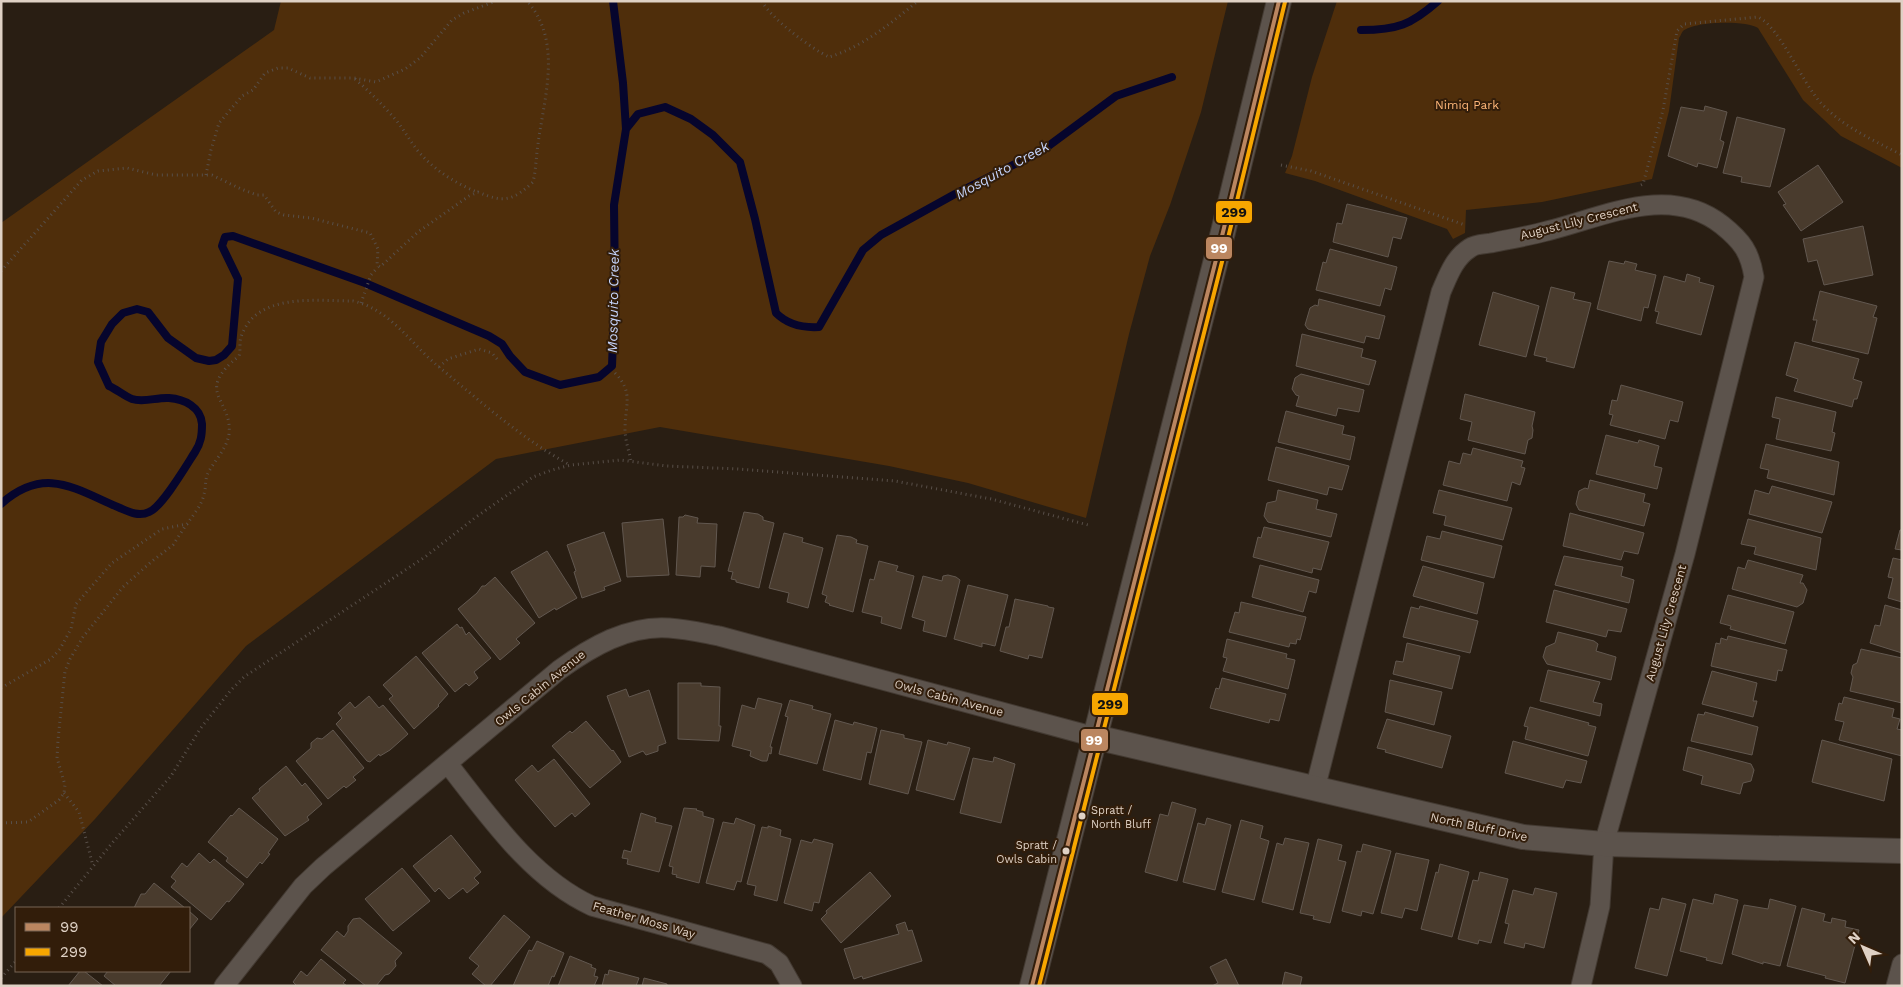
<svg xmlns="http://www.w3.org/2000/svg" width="1903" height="987" font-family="'Work Sans',sans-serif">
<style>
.green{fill:#4f2e0b}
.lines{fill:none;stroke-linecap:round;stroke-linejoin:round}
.stream{stroke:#06052d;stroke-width:8}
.building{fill:#493b2d;stroke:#625850}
.minor-casing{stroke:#433a32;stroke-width:21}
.tertiary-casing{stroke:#433a32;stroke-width:26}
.path{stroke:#584f49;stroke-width:3;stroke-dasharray:1 4;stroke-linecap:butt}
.minor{stroke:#5c534c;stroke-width:19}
.tertiary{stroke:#5c534c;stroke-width:24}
.bus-1-casing{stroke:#321d0a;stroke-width:8}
.bus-2-casing{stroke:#321d0a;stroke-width:8}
.bus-1{stroke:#bb8660;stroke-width:4}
.bus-2{stroke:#f7a600;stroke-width:4}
.bus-dot{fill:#dfd1c5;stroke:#321d0a;stroke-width:2}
.labels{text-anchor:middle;stroke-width:4;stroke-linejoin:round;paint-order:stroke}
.bus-label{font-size:11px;fill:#dfd1c5;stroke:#321d0a;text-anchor:start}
.park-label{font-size:12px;fill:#feb678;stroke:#321d0a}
.street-label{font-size:12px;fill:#dfd1c5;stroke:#321d0a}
.water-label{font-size:14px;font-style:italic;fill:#c6d5fd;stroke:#321d0a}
.line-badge{stroke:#321d0a;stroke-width:2}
.badge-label{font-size:14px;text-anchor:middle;font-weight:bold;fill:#fff}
.pale-badge-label{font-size:14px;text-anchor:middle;font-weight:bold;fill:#111}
</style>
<rect width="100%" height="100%" fill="#291e13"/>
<path class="green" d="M281,1H1228L1201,112L1170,205L1150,256L1129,334L1086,518L968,483L889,466L660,427L496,459L246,646L95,819L1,918V223L274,30Z
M1337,1H1902V168L1841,136L1803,100L1758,28C1746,20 1694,21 1683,31C1681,33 1681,36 1679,38L1669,111L1652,179L1542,202L1466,210L1465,233L1453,239L1447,229L1315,181L1285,173L1292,156L1312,77Z"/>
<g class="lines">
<path class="stream" d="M613,1L623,83L626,129
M1361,30C1397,30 1411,25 1438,1
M1,504C45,465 75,489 120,508C129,512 139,517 149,512C162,507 186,466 195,452C201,443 202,435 202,424C201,407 184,399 169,398C157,397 144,403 132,399C126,397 116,389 109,386L98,362L101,342L112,324L123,313L137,309L148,312L168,338L196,358L209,361L216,360L224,355L232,346L238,279L222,246L225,237L233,236L365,283L489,336L502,344L510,356L525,372L560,385L599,377L612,366L615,287L614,205L626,129L638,114L665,107L691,119L713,135L740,162L755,219L776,313C788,325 802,328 819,327L863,250L881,235L955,194L1043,150L1116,96L1172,77"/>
</g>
<path class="building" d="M1705,106L1727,112L1720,140L1724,142L1717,168L1698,163L1697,167L1668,156L1681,107L1704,111Z
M1737,117L1785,129L1770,187L1741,182L1742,177L1723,173Z
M1818,165L1843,202L1801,231L1783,205L1786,204L1778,192Z
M1347,204L1407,218L1401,239L1393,237L1388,257L1333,242L1337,223L1342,224Z
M1863,226L1873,275L1824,285L1817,260L1808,262L1803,239Z
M1330,249L1397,267L1391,290L1385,288L1380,306L1316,290L1323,262L1326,263Z
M1609,261L1624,264L1625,261L1637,264L1635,270L1656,275L1648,308L1644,307L1641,321L1597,309Z
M1687,274L1700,278L1699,282L1714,286L1701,335L1656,323L1659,312L1655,311L1664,276L1685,282Z
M1551,287L1575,293L1573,299L1591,303L1574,368L1546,361L1547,358L1534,355Z
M1820,291L1877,306L1873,317L1877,318L1868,354L1812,341L1817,320H1813Z
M1493,292L1539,306L1526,357L1479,345Z
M1319,299L1385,316L1379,339L1366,336L1364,343L1308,329L1305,325L1310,308L1315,305L1318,306Z
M1302,334L1363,349L1361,357L1376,361L1369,385L1296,366Z
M1795,342L1859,359L1853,379L1862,382L1857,399H1854L1852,407L1794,391L1798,379L1786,375Z
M1301,374L1364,390L1359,412L1338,408L1336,416L1296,406L1299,396L1296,395L1292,389L1295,378Z
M1621,385L1683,402L1678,422L1670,420L1665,439L1610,425L1613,415L1609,414L1612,400L1617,401Z
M1465,394L1535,412L1532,426L1533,430L1532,438L1528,440L1525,454L1468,440L1472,422L1460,419Z
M1776,397L1836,412L1832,432L1835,433L1831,451L1776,439L1780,419L1772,417Z
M1286,411L1344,426L1342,434L1355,437L1350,460L1278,442Z
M1606,435L1638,443L1639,440L1659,446L1654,466L1662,468L1657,489L1596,474Z
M1766,444L1839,462L1834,495L1767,478L1769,470L1760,468Z
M1276,447L1349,466L1342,490L1329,487L1327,495L1268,480Z
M1473,448L1523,461L1521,467L1525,468L1520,485L1512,482L1507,501L1443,485L1449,461L1460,464L1463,453L1471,455Z
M1590,480L1645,494L1643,502L1650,504L1644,526L1579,510L1576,504L1579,491L1585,488L1588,489Z
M1772,486L1832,502L1822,533L1749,514L1755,490L1769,494Z
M1278,490L1318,500L1316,509L1337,514L1331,537L1268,522L1264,516L1267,503L1276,501Z
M1439,490L1512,508L1503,540L1444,525L1446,516L1433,513Z
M744,512L758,514L763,517V520L774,523L759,588L736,582V580L731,579L733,572L728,571Z
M1570,513L1644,533L1638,554L1624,551L1621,560L1563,546Z
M685,515L698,518L697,523L717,524L715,567L701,566L700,577L676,575L679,517H683Z
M663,519L669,575L627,577L622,523Z
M1748,519L1821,538L1816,570L1754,554L1756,547L1741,544Z
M1264,527L1329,542L1321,570L1313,568L1312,573L1253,557L1258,537L1261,538Z
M1900,530H1902V550L1895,549Z
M1442,531L1502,546L1494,578L1421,560L1427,536L1440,539Z
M604,532L621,581L604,587L605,590L582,598L574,572L576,571L567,545Z
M784,533L803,538L802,542L823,548L808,608L787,602L789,593L769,588Z
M837,535L851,537L857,540L856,543L868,546L853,612L829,605L830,604L825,602L827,596L822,594Z
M547,551L577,598L556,610L555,608L539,618L511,572Z
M1564,556L1623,567L1621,576L1634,580L1629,603L1555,585Z
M1893,558L1902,560V602L1888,598L1893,578L1888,577Z
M1748,560L1803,575L1800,583H1803L1807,590L1803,603L1797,607L1732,589L1738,567L1745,569Z
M879,561L898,566L896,571L914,576L901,629L881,623L882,617L862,612L870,579L874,580Z
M1260,565L1319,580L1316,593L1309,591L1303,612L1252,597Z
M1423,566L1484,583L1477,614L1413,596Z
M948,575L956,577L960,580L946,637L923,631L925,621L912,617L923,576L942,581L943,576Z
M495,577L535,623L516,639L520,643L500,660L458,609L477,593L482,586H485Z
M968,585L1008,595L995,646L982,643V647L954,639Z
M1554,590L1627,609L1621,632L1608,630L1606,637L1546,622Z
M1728,595L1794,612L1785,644L1730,629L1731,626L1720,623Z
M1015,599L1048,606V607L1054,608L1042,658L1029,655L1028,659L1000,651L1006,627H1009Z
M1241,602L1306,617L1300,640L1297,639L1296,644L1290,643L1289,647L1229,632L1235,612L1239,613Z
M1885,605L1902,610V653L1870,643L1875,625L1880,626Z
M1420,606L1478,621L1470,653L1403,637L1411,607L1419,609Z
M457,624L460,628L462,627L466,635L469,632L491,658L474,672L478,678L469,686L466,683L455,692L422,653Z
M1558,632L1594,641L1598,644L1596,651L1616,657L1611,680L1547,664L1543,657L1546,647L1555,643Z
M1728,636L1787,650L1782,671L1778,670L1776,681L1711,666L1716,643L1720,644L1721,638L1727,640Z
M1227,639L1287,654L1286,658L1295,660L1288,689L1223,671L1227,658L1223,657Z
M1407,643L1460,656L1452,689L1393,674L1396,661L1403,662Z
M1861,649L1902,658V703L1850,691L1853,677L1851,673L1853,665L1857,663Z
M416,656L448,694L438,705L439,706L414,729L389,699L393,696L383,685Z
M1548,670L1600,682L1593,702L1602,704L1600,716L1540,701Z
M1712,671L1757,683L1753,701H1757L1753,717L1702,704Z
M1222,678L1286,694L1279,721L1270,719L1269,723L1210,708L1216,688L1219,689Z
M1390,680L1442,692L1434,725L1385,712Z
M678,683H701V686L720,687L719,726H721L719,741L678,739Z
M626,689L629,697L649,690L666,743L658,746V751L646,755L643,751L629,757L607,696Z
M369,696L379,708L383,705L408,734L390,750L380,756L379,754L370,762L367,761L336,724L342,718L338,713L350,702L355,708Z
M1844,697L1894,709L1892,717L1900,719L1897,729L1902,730V756L1839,740L1844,722L1835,720L1839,703L1842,704Z
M758,698L782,704L770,747H772L771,754L769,753L767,761H762L750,756L751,751L732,746L742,705L755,709Z
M790,700L813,706L812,709L831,714L817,764L779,754L788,717L785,716Z
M1530,707L1589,723L1588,725L1596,727L1588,756L1525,739L1528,727L1524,726Z
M1705,712L1758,727L1752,755L1691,741L1698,714L1704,715Z
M1387,719L1451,736L1442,768L1385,752L1386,750L1377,748Z
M835,720L853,725L854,722L877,728L871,753L867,752L861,780L823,770Z
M586,721L612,751L613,750L621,762L590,788L552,746L570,731L572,733Z
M333,730L364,768L353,777L356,780L346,788L344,786L328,799L296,761L311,748V743L317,738L322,739Z
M881,730L904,735V738L922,742L908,794L869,784Z
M928,740L947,745L948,742L970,748L954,800L916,790Z
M1822,740L1892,759L1884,801L1812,782Z
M1513,741L1587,761L1581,783L1566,780L1563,788L1505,773Z
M1688,747L1751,764L1754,770L1751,781L1743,783L1740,794L1701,784L1703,776L1683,770Z
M994,757L1015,764L1001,823L960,813L973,758L993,762Z
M554,759L590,804L575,817L572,813L555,827L515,780L532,765L538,772Z
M286,766L302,786L305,783L322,804L307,817L309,820L285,836L252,798L260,791L259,789Z
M1172,802L1196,809L1177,881L1145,872L1160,814L1168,816Z
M239,808L278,839L268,853L270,854L262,864L260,862L247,878L226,861L228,858L208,842L231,815L232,816Z
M684,808L697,809L696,810L703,812V816L714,819L699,883L676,877L677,875L672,874L673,867L669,866Z
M641,813L656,818L655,822L672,826L659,872L627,864L628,859L622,858L624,850L631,852Z
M736,818L755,825L741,882L737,881L734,890L706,883L723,822L734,824Z
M1207,818L1231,825L1215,890L1183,882L1198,823L1205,825Z
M1241,820L1263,826L1260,838L1269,841L1254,900L1222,892Z
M768,826L781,830L780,836L791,839L777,901L754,895L756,886L747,884L762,827L768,828Z
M451,835L481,872L474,878L479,883L467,893L463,888L449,899L439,888L435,892L413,866Z
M1285,838L1309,843L1293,910L1262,902L1277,843L1283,845Z
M814,839L833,844L819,903L814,902L812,911L784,903L801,840L812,843Z
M1318,839L1342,845L1338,860L1346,862L1330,923L1313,919L1314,916L1300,913Z
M1363,844L1391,851L1373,914L1362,911L1361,916L1342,911L1357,851L1361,852Z
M199,853L210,863L214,859L244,884L229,902L227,901L211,920L171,887L176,881L171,877L182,863L187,867Z
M1396,853L1429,860L1417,911L1405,908L1402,918L1381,913Z
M1440,864L1469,872L1452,937L1421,929L1436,872L1438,873Z
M402,868L430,901L393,931L365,899Z
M870,872L891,896L841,943L821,919L827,913L826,911Z
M1480,872L1508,879L1491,943L1479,940L1478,944L1458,939L1473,880L1478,881Z
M154,883L185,908H134L141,894H145Z
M1535,888L1557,893L1544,948L1525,943L1524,948L1504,943L1509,924L1505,923L1513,890L1533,895Z
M1715,894L1738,900L1722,964L1706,960L1707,958L1680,951L1693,899L1713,904Z
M1662,898L1686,904L1667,976L1635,968L1650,908L1659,910Z
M1770,899L1796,906L1780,966L1763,962V964L1732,954L1744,905L1768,909Z
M1802,908L1825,914L1823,921L1831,923L1832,918L1846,921L1845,927L1859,930L1845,983L1825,978L1826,976L1787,966Z
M189,911L198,919L189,930Z
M504,915L530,937L490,986H486L472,974L479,966L469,958Z
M360,918L402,953L395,961L396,966L389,974L385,975L376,986H366L321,950L337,931L344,937L348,931V926L353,919Z
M905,922L908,931L912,930L922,961L863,979L862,976L854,979L844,949L899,934L896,925Z
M537,941L564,953L554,977L552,976L548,986H513L529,950L532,951Z
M570,956L592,965L591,967L596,969L594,976L598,977L594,986H558Z
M321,959L346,980L343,983L347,986H295L296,985L293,982L301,971L307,976Z
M1226,959L1239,986H1212L1218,983L1210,967Z
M609,970L639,978L636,986H602L605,974L608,975Z
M80,971H84L103,986H68Z
M108,971H171L159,986H116L104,976Z
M1285,972L1302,977L1300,986H1282Z
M644,978L667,984V986H642Z"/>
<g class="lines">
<defs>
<path id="minor" d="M448,764C489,816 531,878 592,906L767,954L779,963L792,986
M1315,789L1441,292C1448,276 1454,258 1470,248C1475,244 1485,244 1491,243C1510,239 1529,236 1547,231C1604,217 1669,183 1722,225C1742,241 1750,252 1754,277L1685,554L1604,844L1600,906L1581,986
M224,986L303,886L323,867L559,670C591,647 628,625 669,628C686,629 703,633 719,636L1095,737
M1896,986L1902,964"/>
<path id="tertiary" d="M1095,737L1523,837L1604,844L1902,851
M1032,986L1223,232L1279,1"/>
</defs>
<use href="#minor" class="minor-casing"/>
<use href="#tertiary" class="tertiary-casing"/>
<path class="path" d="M762,1C770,18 812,49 829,57C863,47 892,22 918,1
M355,79C370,92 383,105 396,120C404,130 410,141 418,151C434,170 455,183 477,192
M1281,165L1311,171L1465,225
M206,175L211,150L219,123L242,96L253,90L265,73L278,68H288L310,78H354L376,82L405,69L420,58L452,20L464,13L496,1
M1641,185L1643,184L1663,110L1677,31L1684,24L1758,17C1780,27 1802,83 1821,103C1843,127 1873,140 1902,155
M1,271L82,180L98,171L127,168L156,175H212L241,189L257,195H264L276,212L284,215L311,218L370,233L378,249L377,265L380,267L418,232L469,196L478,192C503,203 513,201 533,182C536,170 536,157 538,144C544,98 563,41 527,1
M361,303L371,275L378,267
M439,367L448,359L479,349L492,353L498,360
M615,373C634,392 625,406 625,429C625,440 629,451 631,461
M1,688L51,659L60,649L71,629L76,604L112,563L162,529L187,524C193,515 202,505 204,494C206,488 205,481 207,475C213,462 227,449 229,434C233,399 193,393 239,356C241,350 239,342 241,337C256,292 316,301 353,301C390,309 411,344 439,367C481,402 522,439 570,465
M64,793L79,812L93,866
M1,823L28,822L59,800L64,793L65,785L57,758L58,740L65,671L70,659L83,637L123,587L151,562L173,545L186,525
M59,908L113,842L171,776L200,729L231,690L244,677L425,557L476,517L533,477L552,470L571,465L620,460L667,466L738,469L895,481L991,499L1088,525
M1,978L16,961"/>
<use href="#minor" class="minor"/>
<use href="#tertiary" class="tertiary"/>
<defs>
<path id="bus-1" d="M1032,986L1223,232L1279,1"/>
<path id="bus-2" d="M1039,986L1229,234L1285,2"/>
</defs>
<use href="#bus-1" class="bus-1-casing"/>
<use href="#bus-2" class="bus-2-casing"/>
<use href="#bus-1" class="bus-1"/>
<use href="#bus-2" class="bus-2"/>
</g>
<g class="bus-dot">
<circle cx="1082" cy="816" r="4.5"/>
<circle cx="1066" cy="851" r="4.5"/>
</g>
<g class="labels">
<g class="bus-label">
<text x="1091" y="814">Spratt /<tspan x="1091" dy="14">North Bluff</tspan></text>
<text x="1057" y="849" text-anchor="end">Spratt /<tspan x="1057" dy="14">Owls Cabin</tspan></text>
</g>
<g class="park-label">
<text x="1467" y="109">Nimiq Park</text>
</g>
<g class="street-label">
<text transform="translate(1579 221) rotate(-14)" y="4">August Lily Crescent</text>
<text transform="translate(1666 623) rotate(-74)" y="4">August Lily Crescent</text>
<text transform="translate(540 688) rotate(-39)" y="4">Owls Cabin Avenue</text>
<text transform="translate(949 698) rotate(15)" y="4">Owls Cabin Avenue</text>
<text transform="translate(1479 827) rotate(12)" y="4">North Bluff Drive</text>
<text transform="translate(644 920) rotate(16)" y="4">Feather Moss Way</text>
</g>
<g class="water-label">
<text transform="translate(1002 170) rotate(-29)" y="5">Mosquito Creek</text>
<text transform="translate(613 301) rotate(-89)" y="5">Mosquito Creek</text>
</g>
</g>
<g class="line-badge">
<rect x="1215" y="200" width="38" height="24" rx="5" fill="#f7a600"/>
<rect x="1205" y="236" width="28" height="24" rx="5" fill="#bb8660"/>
<rect x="1091" y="692" width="38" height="24" rx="5" fill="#f7a600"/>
<rect x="1080" y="728" width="29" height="24" rx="5" fill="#bb8660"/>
</g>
<g class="badge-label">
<text x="1219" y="253">99</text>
<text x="1094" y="745">99</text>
</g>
<g class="pale-badge-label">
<text x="1234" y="217">299</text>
<text x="1110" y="709">299</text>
</g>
<rect width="1903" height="987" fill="none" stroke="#dfd1c5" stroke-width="5"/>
<rect x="15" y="907" width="175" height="65" fill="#321d0a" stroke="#776555"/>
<rect x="25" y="923" width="25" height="8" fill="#bb8660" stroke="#776555"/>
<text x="60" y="932" font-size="15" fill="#dfd1c5">99</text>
<rect x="25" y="948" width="25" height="8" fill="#f7a600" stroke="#776555"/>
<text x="60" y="957" font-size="15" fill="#dfd1c5">299</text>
<g transform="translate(1863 947) rotate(315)" stroke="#321d0a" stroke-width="4" paint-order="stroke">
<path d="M0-4L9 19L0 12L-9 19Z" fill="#dfd1c5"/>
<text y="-8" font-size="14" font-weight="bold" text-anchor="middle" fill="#dfd1c5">N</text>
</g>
</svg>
